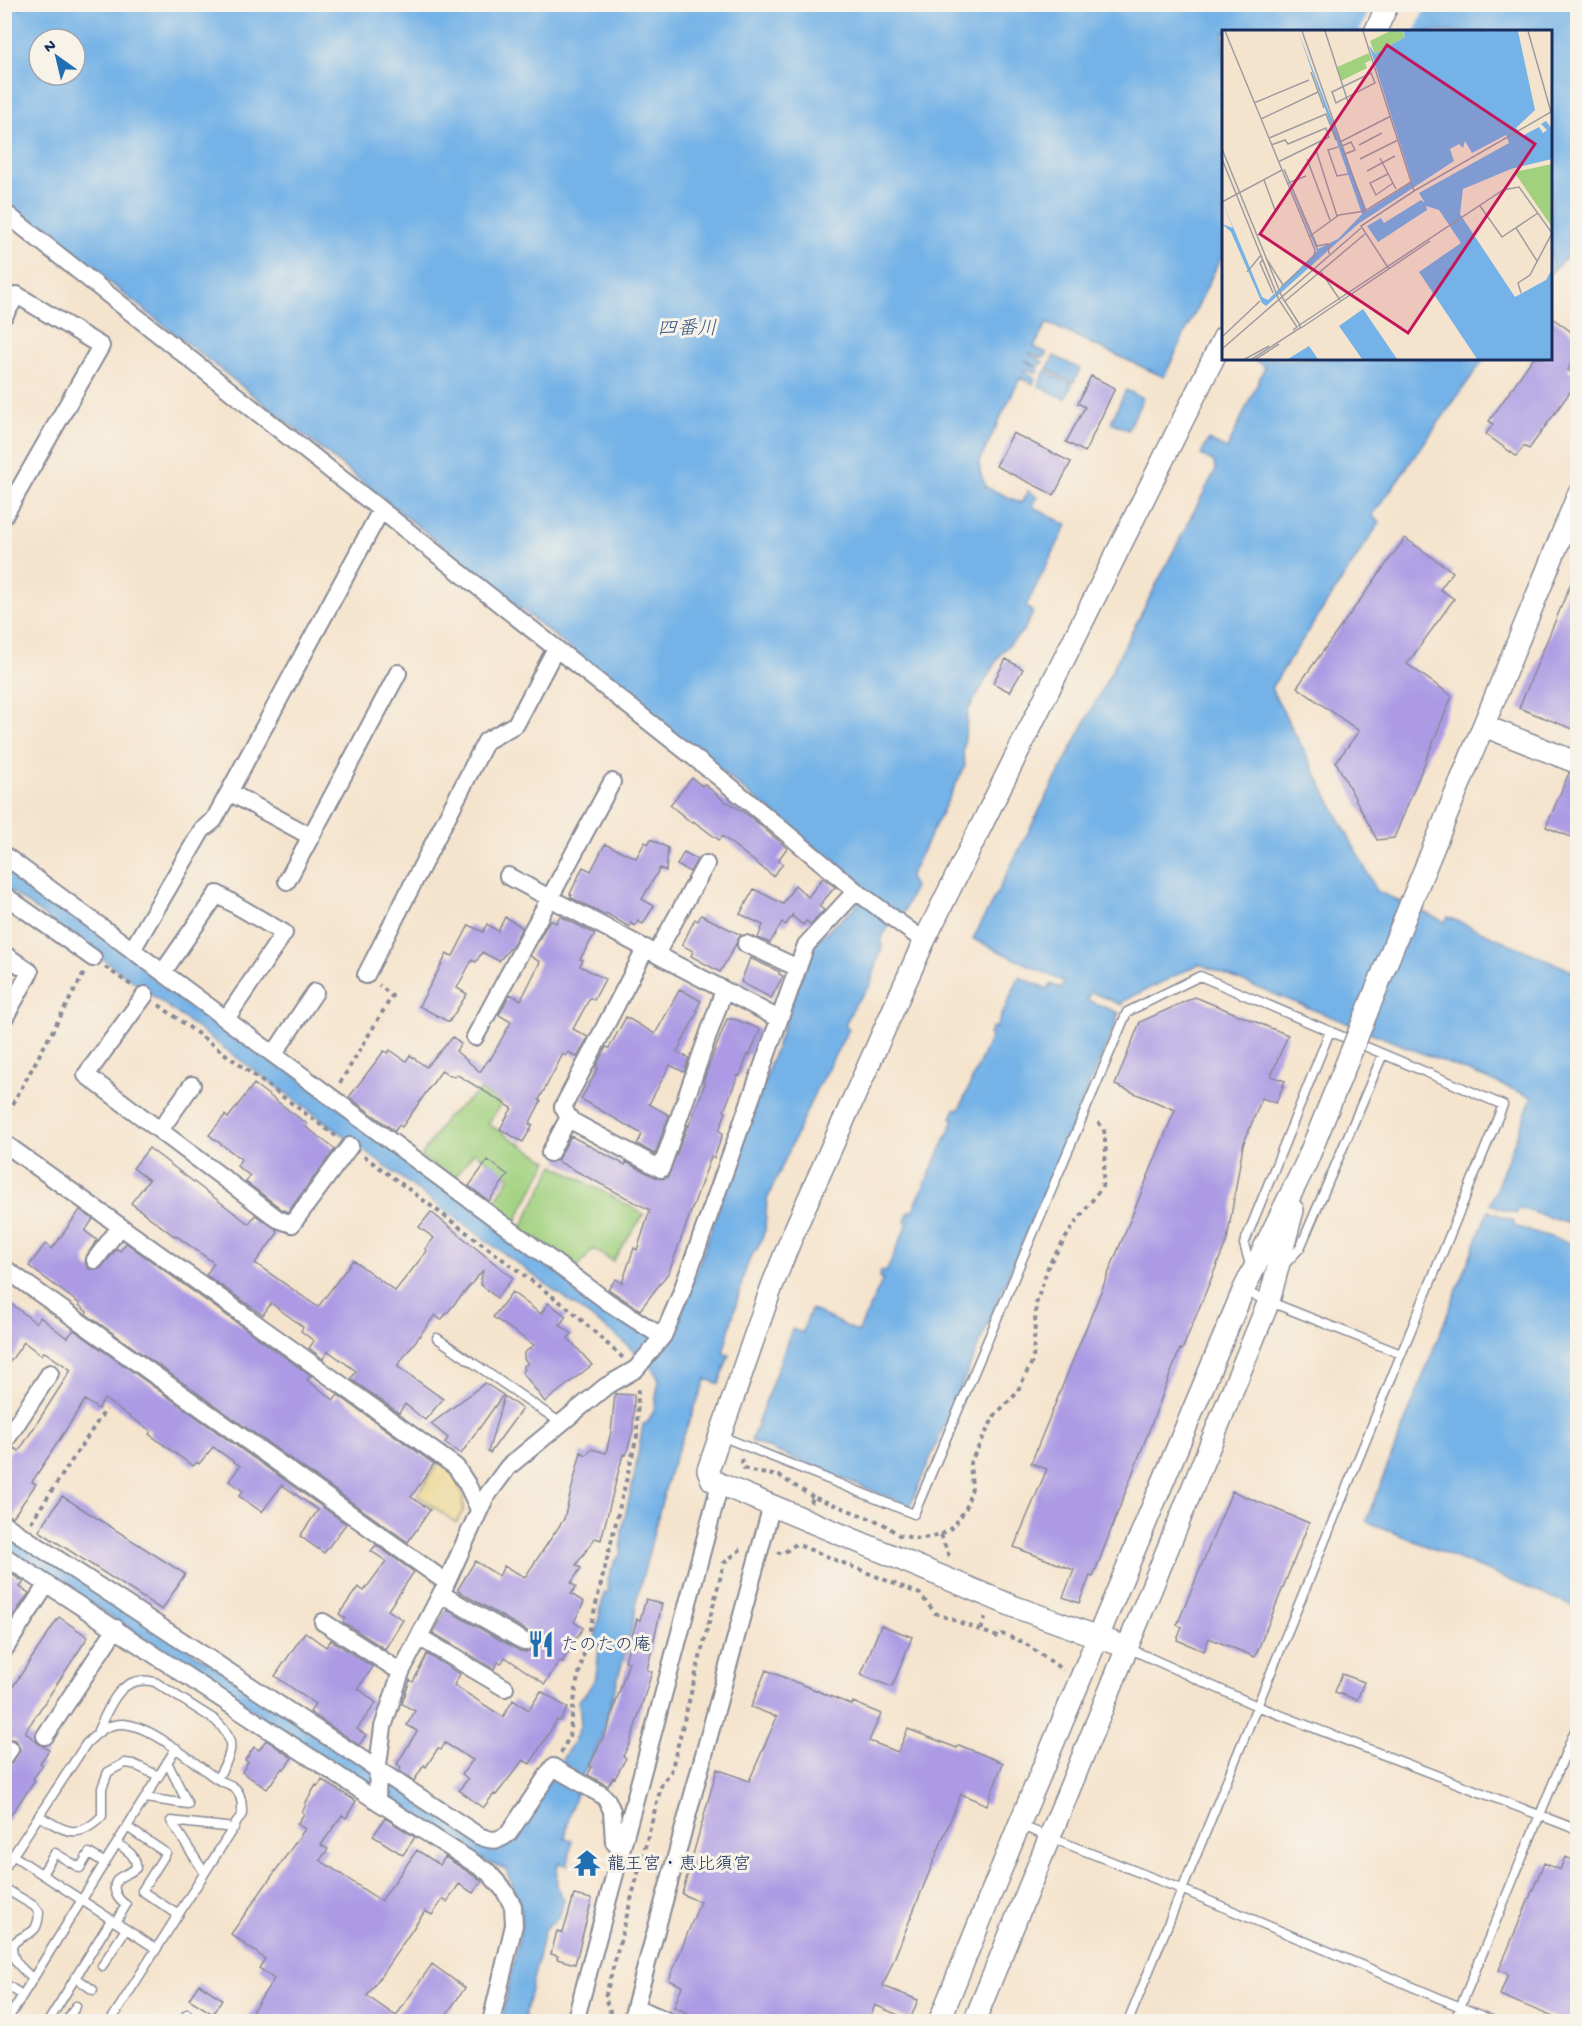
<svg xmlns="http://www.w3.org/2000/svg" width="1582" height="2026" font-family="'Gochi Hand','Klee One',sans-serif">
<style>
.green{fill:#a1d17f;stroke:#5e806e;stroke-width:1.5}
.sand{fill:#eeda9e;stroke:#84847e;stroke-width:1.5}
.water{fill:#75b2e7;stroke:#4870a2;stroke-width:1.5;fill-rule:evenodd}
.pier{fill:#f5e4cd}
.building{fill:#ac9be4}
.lines{fill:none;stroke-linecap:round;stroke-linejoin:round}
.service-casing{stroke:#888a96;stroke-width:11}
.minor-casing{stroke:#888a96;stroke-width:20}
.tertiary-casing{stroke:#888a96;stroke-width:24}
.path{stroke:#888a96;stroke-width:4;stroke-dasharray:4.5 4.5;stroke-linecap:butt}
.service{stroke:#fff;stroke-width:8}
.minor{stroke:#fff;stroke-width:16}
.tertiary{stroke:#fff;stroke-width:21}
.tertiary-bridge-casing{stroke:#888a96;stroke-width:24;stroke-linecap:butt}
.tertiary-bridge{stroke:#fff;stroke-width:21}
.labels{text-anchor:middle;stroke-width:6;stroke-linejoin:round;paint-order:stroke}
.poi-label{font-size:18px;fill:#1b2f5e;stroke:#f7f3e8;text-anchor:start}
.water-label{font-size:20px;font-style:italic;fill:#365687;stroke:#f7f3e8}
.inset-river{fill:none;stroke:#75b2e7;stroke-width:3}
.inset-road{fill:none;stroke:#9e9ca1;stroke-width:1.5}
.view{fill:#c2185b;fill-opacity:0.15;stroke:#c2185b;stroke-width:3}
.inset-edge{fill:none;stroke:#1b2f5e;stroke-width:3}
</style>
<rect width="100%" height="100%" fill="#f7f3e8"/>
<filter id="ink" filterUnits="userSpaceOnUse"><feTurbulence type="fractalNoise" baseFrequency=".0167" numOctaves="2"/><feDisplacementMap in="SourceGraphic" scale="12" xChannelSelector="R" yChannelSelector="G"/><feConvolveMatrix kernelMatrix="1 2 1 2 8 2 1 2 1" color-interpolation-filters="sRGB"/></filter>
<filter id="wash" filterUnits="userSpaceOnUse"><feTurbulence type="fractalNoise" baseFrequency=".008" numOctaves="4" result="noise"/><feDisplacementMap in="SourceGraphic" scale="24" xChannelSelector="R" yChannelSelector="G"/><feGaussianBlur stdDeviation="1.35" result="paint"/><feColorMatrix in="noise" values="0 0 0 0 0 0 0 0 0 0 0 0 0 0 0 0 0 1.4 0 .05"/><feComposite in="paint" operator="in"/></filter>
<g filter="url(#wash)">
<rect width="100%" height="100%" fill="#f5e4cd"/>
<path class="green" d="M481,1090L501,1104L488,1124L548,1161L513,1226L490,1209L510,1177L474,1152L453,1180L421,1156L447,1117Z
M554,1165L644,1214L613,1261L593,1249L576,1270L520,1230Z"/>
<path class="sand" d="M439,1462L452,1471L463,1493V1511L456,1523L417,1495Z"/>
<path class="water" d="M23,4H1431L1436,7L1437,4L1577,5V245L1551,273L1550,32H1224L1223,253L1164,377L1047,323L1034,347L1047,353L1045,357L1042,356L1041,358L1031,353L1030,355L1043,362L1041,365L1036,366L1027,361L1026,362L1039,369L1038,373L1024,369L1023,371L1035,378L1033,384L1020,378L979,462L980,472L986,487L1021,503L1028,491L1037,497L1033,507L1067,525L1026,606L1033,613L1024,630L1001,653L968,711L963,753L965,766L909,878L914,887L904,912L897,914L882,937V947L870,986L855,1004L845,1025L849,1029L816,1090L767,1200L765,1230L759,1246L751,1256L745,1271L723,1353L729,1355L719,1384L706,1379L670,1470L638,1594L633,1624L601,1739L581,1778L570,1812L565,1838L572,1840L568,1865L558,1863C556,1877 555,1888 564,1900L559,1918L551,1923L544,1931L524,2021H501L522,1923C521,1904 513,1887 506,1869L486,1861L397,1805L5,1547V1530L491,1846L505,1847L513,1838L574,1741L581,1724L579,1700L587,1692L596,1677L599,1648L595,1639L604,1593L610,1591L607,1588L608,1579L615,1561L621,1554L622,1529L634,1478L643,1424L647,1423L654,1410L659,1379L651,1367L619,1338L5,887V864L665,1344L674,1333L813,944L854,908L867,890C582,657 297,426 5,202L4,28L14,8L18,7L21,9ZM39,39H75V75H39Z
M1054,356L1080,369L1073,383L1047,369Z
M1253,359H1484L1372,516L1380,522L1271,688L1377,891L1445,922L1448,917L1577,973V1226L1519,1208L1516,1214L1490,1204L1532,1097L1199,964L1123,1001L1122,1005L1091,992L1087,1000L1119,1013L1116,1019L1117,1020L910,1506L751,1441L792,1329L802,1333L811,1309L858,1332L883,1279L879,1278L881,1271L886,1272L908,1222L905,1221L909,1211L912,1212L954,1120L951,1118L955,1109L959,1110L991,1036L989,1034L992,1027L996,1028L1019,977L1048,989L1051,984L1060,988L1064,982L973,939L1216,469L1213,461L1201,455L1208,440L1227,449L1265,367Z
M1045,371L1072,385L1065,399L1038,386Z
M1126,390L1143,398L1128,430L1111,422Z
M1488,1211L1514,1221V1226L1577,1245V1608L1366,1521Z"/>
<path class="pier" d="M1372,5H1427L1414,32L1359,31Z"/>
<g id="blocks">
<path class="building" d="M1551,317L1578,337V347L1568,370L1578,377V381L1529,449L1524,446L1516,456L1486,434L1493,424L1489,421L1533,358H1551Z
M1091,376L1115,388L1085,452L1066,442L1085,407L1078,403Z
M1013,433L1071,462L1054,495L996,466Z
M1405,538L1453,572L1440,589L1454,599L1407,664L1452,696L1394,838L1377,840L1336,762L1359,731L1297,687Z
M1578,566V731L1519,708Z
M1006,659L1023,669L1010,692L993,683Z
M1569,773L1578,775V840L1546,827Z
M692,778L702,786L704,784L727,803L728,802L749,816L787,848L778,860L783,864L773,876L722,836L719,840L693,821L692,823L670,805Z
M651,839L668,848L666,871L660,868L642,899L654,906L643,924L638,921L635,926L631,923L629,927L606,913L605,915L570,897L572,895L570,894L583,867L591,871L605,844L636,858L645,842L648,844Z
M684,852L697,859L690,872L677,865Z
M823,878L835,887L819,906L824,910L811,924L806,921L803,925L792,916L793,914L786,925L782,922L770,943L758,938L763,925L740,914L754,889L783,904L795,885L808,897Z
M701,915L741,935L720,972L691,956L693,951L682,945L695,919L698,921Z
M560,916L595,934L580,959L583,960L580,966L605,979L594,1000L590,998L573,1029L588,1037L577,1057L568,1052L566,1056L563,1054L539,1100L541,1101L529,1124L533,1125L523,1142L500,1129L512,1108L456,1074L454,1077L451,1075L450,1076L442,1070L402,1127L399,1125L395,1131L349,1097L384,1051L388,1053L390,1050L406,1061L410,1055L426,1067L453,1037L461,1044L456,1051L480,1072L489,1059L490,1060L511,1022L499,1015L510,994L521,1000L540,962L530,956L550,920L556,923Z
M505,917L522,927L512,946L499,961L482,952L476,962L472,960L457,988L467,994L449,1022L419,1006L447,954L453,956L469,925L483,932L487,924L498,931Z
M750,958L780,972L779,974L783,976L771,998L741,982Z
M680,989L701,1001L696,1010L698,1011L677,1052L689,1058L684,1072L670,1065L649,1104L669,1115L655,1154L637,1144L642,1134L581,1099L598,1068L596,1067L606,1047L609,1048L626,1017L655,1034Z
M1195,997L1288,1035L1271,1076L1285,1081L1276,1103L1262,1098L1243,1145L1227,1240L1182,1350L1180,1349L1093,1577L1090,1576L1079,1603L1063,1597L1074,1570L1014,1547L1047,1469L1031,1463L1175,1110L1115,1085L1140,1022Z
M727,1019H734L760,1029L750,1055L748,1054L740,1076L738,1075L724,1111L726,1112L719,1131L723,1133L714,1158L711,1157L669,1272L640,1310L608,1289L616,1279L622,1283L634,1248L637,1250L650,1210L557,1161L571,1136L625,1165L626,1162L657,1178L662,1179L668,1177L688,1125L689,1126L705,1083L703,1082L708,1068Z
M254,1084L307,1124L306,1127L335,1149L288,1212L283,1210L246,1182L250,1176L237,1166L241,1159L209,1135L225,1115L228,1118Z
M149,1148L249,1224L255,1215L276,1229L278,1233L255,1263L318,1307L353,1260L395,1291L427,1251L425,1249L434,1238L419,1227L431,1212L513,1278L497,1298L480,1284L483,1270L441,1320L435,1315L397,1366L443,1399L425,1420L405,1404L399,1413L351,1379L356,1371L328,1351L323,1359L309,1348L314,1341L301,1331L303,1327L271,1303L263,1315L206,1275L214,1263L175,1235L174,1236L131,1203L149,1180L133,1168Z
M488,1160L508,1175L489,1201L469,1186Z
M80,1210L93,1219L85,1231L97,1240L85,1258L86,1265L89,1269H100L117,1249L120,1251L126,1243L311,1376L307,1380L334,1400L338,1395L434,1464L411,1497L430,1510L408,1542L86,1314L87,1312L79,1305L80,1304L29,1266L45,1244L52,1249Z
M512,1292L541,1314L548,1303L566,1316L560,1325L572,1334L568,1338L592,1365L545,1402L522,1372L525,1369L523,1367L528,1363L524,1359V1353L534,1345L493,1317Z
M4,1298L36,1323L40,1317L67,1338L74,1330L346,1524L324,1553L300,1536L318,1510L282,1485L262,1512L239,1496L243,1491L229,1481L240,1466L213,1447L199,1464L197,1462L193,1466L149,1434L151,1431L104,1399L98,1409L85,1400L32,1482L36,1484L13,1517L4,1514V1458L14,1448L19,1451L71,1370L46,1353L43,1352L41,1355L24,1342L4,1370Z
M485,1383L503,1395L461,1454L445,1443L448,1438L431,1424Z
M615,1394L634,1395L633,1430L626,1455L623,1454L601,1540L595,1538L576,1565L581,1568L571,1583L576,1587L571,1594L584,1602L574,1622L583,1628L562,1662L559,1661L545,1684L505,1657L501,1664L498,1662L494,1669L433,1633L447,1610L520,1651L526,1652L534,1648L535,1641L531,1633L458,1591V1589L475,1561L499,1576L504,1566L525,1577L564,1519L581,1452L586,1455L592,1449L606,1453L611,1432Z
M504,1396L522,1409L490,1453L488,1452Z
M1232,1491L1309,1523L1255,1657L1209,1638L1204,1651L1177,1640L1182,1627L1177,1625Z
M62,1496L185,1574L162,1610L39,1531Z
M376,1545L414,1572L388,1610L403,1620L385,1649L343,1622L345,1618L339,1614L358,1587L364,1591L386,1561L371,1551Z
M10,1573L24,1582L20,1587L29,1593L4,1630V1577L6,1579Z
M646,1599L662,1604L647,1670L652,1672L630,1743L623,1756L626,1758L615,1778L613,1777L608,1786L588,1775L592,1767L589,1766L607,1729L629,1662L625,1661L637,1619L640,1620Z
M59,1617L88,1637L25,1732L39,1744L49,1750L40,1763L43,1765L33,1779L35,1781L4,1824V1767L12,1763L20,1750L16,1740L11,1739L4,1740V1700Z
M881,1625L912,1637L892,1687L861,1675Z
M305,1632L326,1647L331,1640L373,1667L358,1688L376,1703L357,1729L366,1735L359,1745L310,1712L315,1704L275,1676Z
M427,1654L460,1674L454,1685L503,1717L513,1700L529,1710L541,1691L568,1708L560,1721L557,1720L530,1764L523,1760L496,1795L494,1794L483,1808L459,1790L468,1779L462,1774L473,1760L445,1743L441,1750L438,1748L426,1767L424,1765L414,1781L399,1771L401,1767L397,1764L417,1731L407,1725L415,1711L402,1704L410,1680L413,1682Z
M766,1670L852,1705L853,1702L881,1714L869,1741L898,1752L908,1729L957,1748L959,1745L1003,1763L987,1805L961,1794L883,1986L918,2000L910,2020L875,2005L868,2022H709L674,2007L682,1986L669,1980L700,1902L682,1894L717,1769L749,1781L777,1717L751,1707Z
M1342,1674L1364,1682L1357,1700L1335,1692Z
M266,1740L292,1758L284,1769L282,1768L267,1789L242,1772L248,1762L245,1760L254,1747L259,1750Z
M322,1780L356,1801L346,1818L342,1815L321,1845L328,1849L320,1860L381,1901L417,1850L440,1865L445,1857L482,1881L473,1893L459,1884L447,1902L443,1899L432,1915L425,1911L367,1996L396,2016L432,1964L465,1988L441,2022H245L274,1979L259,1968L265,1959L231,1934L305,1829L297,1824L304,1814L302,1812L306,1805L305,1804L316,1785L318,1786Z
M385,1818L415,1837L403,1855L373,1836Z
M1565,1857L1578,1862V2022H1565L1500,1995L1508,1974L1499,1970L1544,1863L1560,1870Z
M574,1895L592,1899L575,1964L557,1959L558,1956L551,1954L557,1931L563,1933Z
M199,1984L222,1999L213,2014L189,1999Z"/>
</g>
</g>
<g filter="url(#ink)">
<use href="#blocks" fill-opacity="0" stroke="#888a96" stroke-width="1.5"/>
<g class="lines">
<defs>
<path id="service" d="M1285,1264L1300,1248L1383,1054
M1251,1268L1244,1244L1330,1031
M1243,1291L1401,1354
M437,1338L561,1423
M721,1436L914,1514L1127,1012L1200,976L1503,1105L1128,2022
M1128,1648L1257,1706L1578,1830
M98,1730C111,1705 120,1673 155,1682L215,1720C240,1743 230,1755 217,1779
M145,1798L188,1804L167,1762
M39,1816C65,1831 78,1841 102,1816V1788L108,1772L125,1763L133,1764L159,1776
M1019,1825L1181,1889L1496,2022
M127,1827L166,1853L142,1891L177,1914
M14,1856L155,1948
M4,1869L86,1744C97,1733 106,1724 122,1724C149,1724 192,1761 214,1777C220,1782 229,1783 235,1788C242,1795 242,1805 242,1814L110,2022
M204,1872L171,1821L234,1828
M42,1874L55,1853L80,1868L89,1853L105,1863
M4,1888L34,1906L39,1912C38,1939 25,1930 12,1945C12,1963 21,1967 33,1979
M116,1922L126,1905C118,1900 110,1888 118,1879C123,1874 131,1873 136,1868C137,1855 126,1850 117,1843
M102,1966L126,1929
M75,1977L93,1990
M4,1983L22,1995
M6,2022L176,1748
M48,2022L111,1920
M66,2022L76,2006
M182,2022L187,2014
M1454,2022L1578,1723"/>
<path id="minor" d="M4,212L720,778L856,891L924,941
M4,316L17,295L101,346L4,516
M229,792L310,836
M4,855L608,1302L653,1331L663,1336
M508,876L779,1019
M287,881L398,673
M4,895L93,958
M746,944L798,968
M646,948L563,1107L570,1120L661,1169L724,990
M132,950L202,830L214,820L381,510
M4,954L30,972L4,1019
M656,954L706,864
M163,972L217,894L284,933L226,1019
M366,975L486,741L516,724L556,648
M145,995L86,1075L278,1219L292,1224L350,1146
M475,1037L612,782
M274,1054L315,992
M160,1130L192,1085
M4,1143L456,1467L467,1484L479,1509
M550,1153L569,1117
M95,1260L120,1227
M4,1268L446,1582
M4,1443L50,1373
M4,1524L479,1836C492,1841 498,1842 509,1833L553,1767L602,1795L607,1800L612,1811L614,1842L620,1849
M4,1556L377,1801L488,1872L504,1890L513,1906L514,1925L491,2022
M441,1594L525,1642
M323,1622L401,1672
M419,1637L505,1688
M4,1650L47,1584
M45,1736L116,1628
M4,1757L10,1749
M377,1801L378,1765L383,1727L401,1672L444,1588L485,1498L508,1467L605,1387L636,1369L663,1336L679,1299L806,945L856,891
M635,2007L670,2022
M575,2022L720,1484
M631,2022L772,1505"/>
<path id="tertiary" d="M1375,32L1388,4
M1484,726L1578,763
M1412,900L1578,495
M1126,1647L1015,1607L720,1484L712,1480L708,1470L772,1286L795,1229L924,941L1224,337
M939,2022L1019,1825L1243,1291L1306,1163L1351,1052
M974,2022L1269,1301L1293,1210"/>
</defs>
<use href="#service" class="service-casing"/>
<use href="#minor" class="minor-casing"/>
<use href="#tertiary" class="tertiary-casing"/>
<path class="path" d="M105,967L131,985
M159,1005L336,1136
M340,1083L392,996L379,985
M4,1120L84,973
M364,1156L568,1308L623,1358
M741,1459L744,1468L755,1472L779,1476L813,1497
M811,1503L813,1497L882,1523L899,1535L919,1539L941,1535L954,1526L966,1508L972,1488L970,1463L995,1415L1016,1394L1033,1360L1036,1304L1049,1264L1074,1225L1102,1187L1106,1153L1104,1129L1096,1120
M31,1522L106,1409
M941,1535L948,1554L953,1558
M777,1552L782,1554L796,1544L920,1594L935,1613L998,1637L1002,1634L1023,1642L1063,1670
M981,1630L986,1616
M561,1753L569,1737L577,1682L637,1436L638,1386
M607,2022L610,2011L605,1998L662,1783L671,1772L724,1563L741,1549"/>
<use href="#service" class="service"/>
<use href="#minor" class="minor"/>
<use href="#tertiary" class="tertiary"/>
<defs>
<path id="tertiary-bridge" d="M1351,1052L1412,900"/>
</defs>
<use href="#tertiary-bridge" class="tertiary-bridge-casing"/>
<use href="#tertiary-bridge" class="tertiary-bridge"/>
</g>
</g>
<defs>
<symbol id="restaurant-bare" viewBox="-9 -9 18 18"><path d="M-5-6h1v4h1v-4h1v4h1v-4h1v5L-1.5 .5V6h-2V.5L-5-1ZM5-6V6H3V1.5H1.5Q1.5-4 5-6Z" fill="#1f6fb2" stroke="#f7f3e8" stroke-width="2.5" paint-order="stroke"/></symbol>
<symbol id="temple-bare" viewBox="-9 -9 18 18"><path d="M0-6L5-2H3V0L6.5 2.5H4V6H1.5V3h-3V6H-4V2.5H-6.5L-3 0V-2H-5Z" fill="#1f6fb2" stroke="#f7f3e8" stroke-width="2.5" paint-order="stroke"/></symbol>
</defs>
<g fill-rule="evenodd">
<use href="#restaurant-bare" x="522" y="1625" width="38" height="38"/>
<use href="#temple-bare" x="568" y="1844" width="38" height="38"/>
</g>
<g class="labels">
<g class="poi-label">
<text x="561" y="1650">たのたの庵</text>
<text x="607" y="1869">龍王宮・恵比須宮</text>
</g>
<g class="water-label">
<text x="687" y="334">四番川</text>
</g>
</g>
<g transform="translate(1222 30)">
<rect width="330" height="330" fill="#f5e4cd"/>
<path d="M168,1H180L183,7L153,24L148,11ZM147,23L149,30L143,33L145,38L119,51L115,37ZM330,134V197L292,142Z" fill="#a1d17f"/>
<path d="M76,1L145,181L190,152L147,15L153,24L183,7L181,1H296L313,80L294,98L300,106L317,97L321,103L325,100L319,94L324,91L330,99V129L289,139L241,159L238,184L293,267L324,250L330,239V329H255L197,242L239,213L217,180L204,176L205,180L156,212L145,196L159,188L162,193L199,170L203,173L197,163L287,113L284,105L250,123L243,111L241,118L237,114L228,119L232,131L136,194L44,276L40,273L9,202L0,194L11,198L0,170L40,267L46,270L95,221L61,140L96,219L116,209L140,184ZM141,279L175,329H140L117,296ZM87,316L96,329H66Z" fill="#75b2e7"/>
<path class="inset-river" d="M299,264L330,324"/>
<path class="inset-road" d="M3,1L93,220L92,227L59,257M80,1L143,181M103,1L126,72M141,1L192,161M89,42L102,78M149,43L153,53L114,73L110,62ZM32,73L87,50M39,89L96,62M47,108L104,84L114,110M118,112L169,86M49,115L63,110L66,114L104,98L107,107L56,132M137,115L160,103M120,116L129,112L133,120L123,124M116,117L106,120L115,146L126,144M0,119L60,267L78,295V298L30,329M94,120L115,186M158,128L174,159M0,129L57,270L75,297L71,300M85,129L108,190M138,129L176,110M62,139L95,216L106,214L107,224M145,141L173,126M166,144L148,153L154,165L171,153M42,150L53,180M66,153L84,146M0,172L60,140M258,176L280,207L316,183M294,198L315,231M88,206L117,185L143,181L189,152M44,228L61,255M41,229L38,233L51,263M167,239L139,196L192,161L329,82L306,1M25,242L39,225M99,242L118,270M62,272L143,204M76,296L281,160L297,157L330,203L308,245L296,253L299,263M79,298L208,211M0,307L38,271M0,319L139,198M23,329L47,316M34,329L57,314"/>
<path class="view" d="M165,15L313,114L186,303L38,204Z"/>
<rect width="330" height="330" class="inset-edge"/>
</g>
<rect width="1582" height="2026" fill="none" stroke="#f7f3e8" stroke-width="24"/>
<g transform="translate(57 57) rotate(326)"><circle r="28" fill="#f7f3e8" stroke="#9fa5b1" stroke-width="1.5"/>
<path d="M0-4.5L10 22L0 15L-10 22Z" fill="#1f6fb2"/>
<text y="-9" font-size="16" font-weight="bold" text-anchor="middle" fill="#1b2f5e">N</text>
</g>
</svg>
